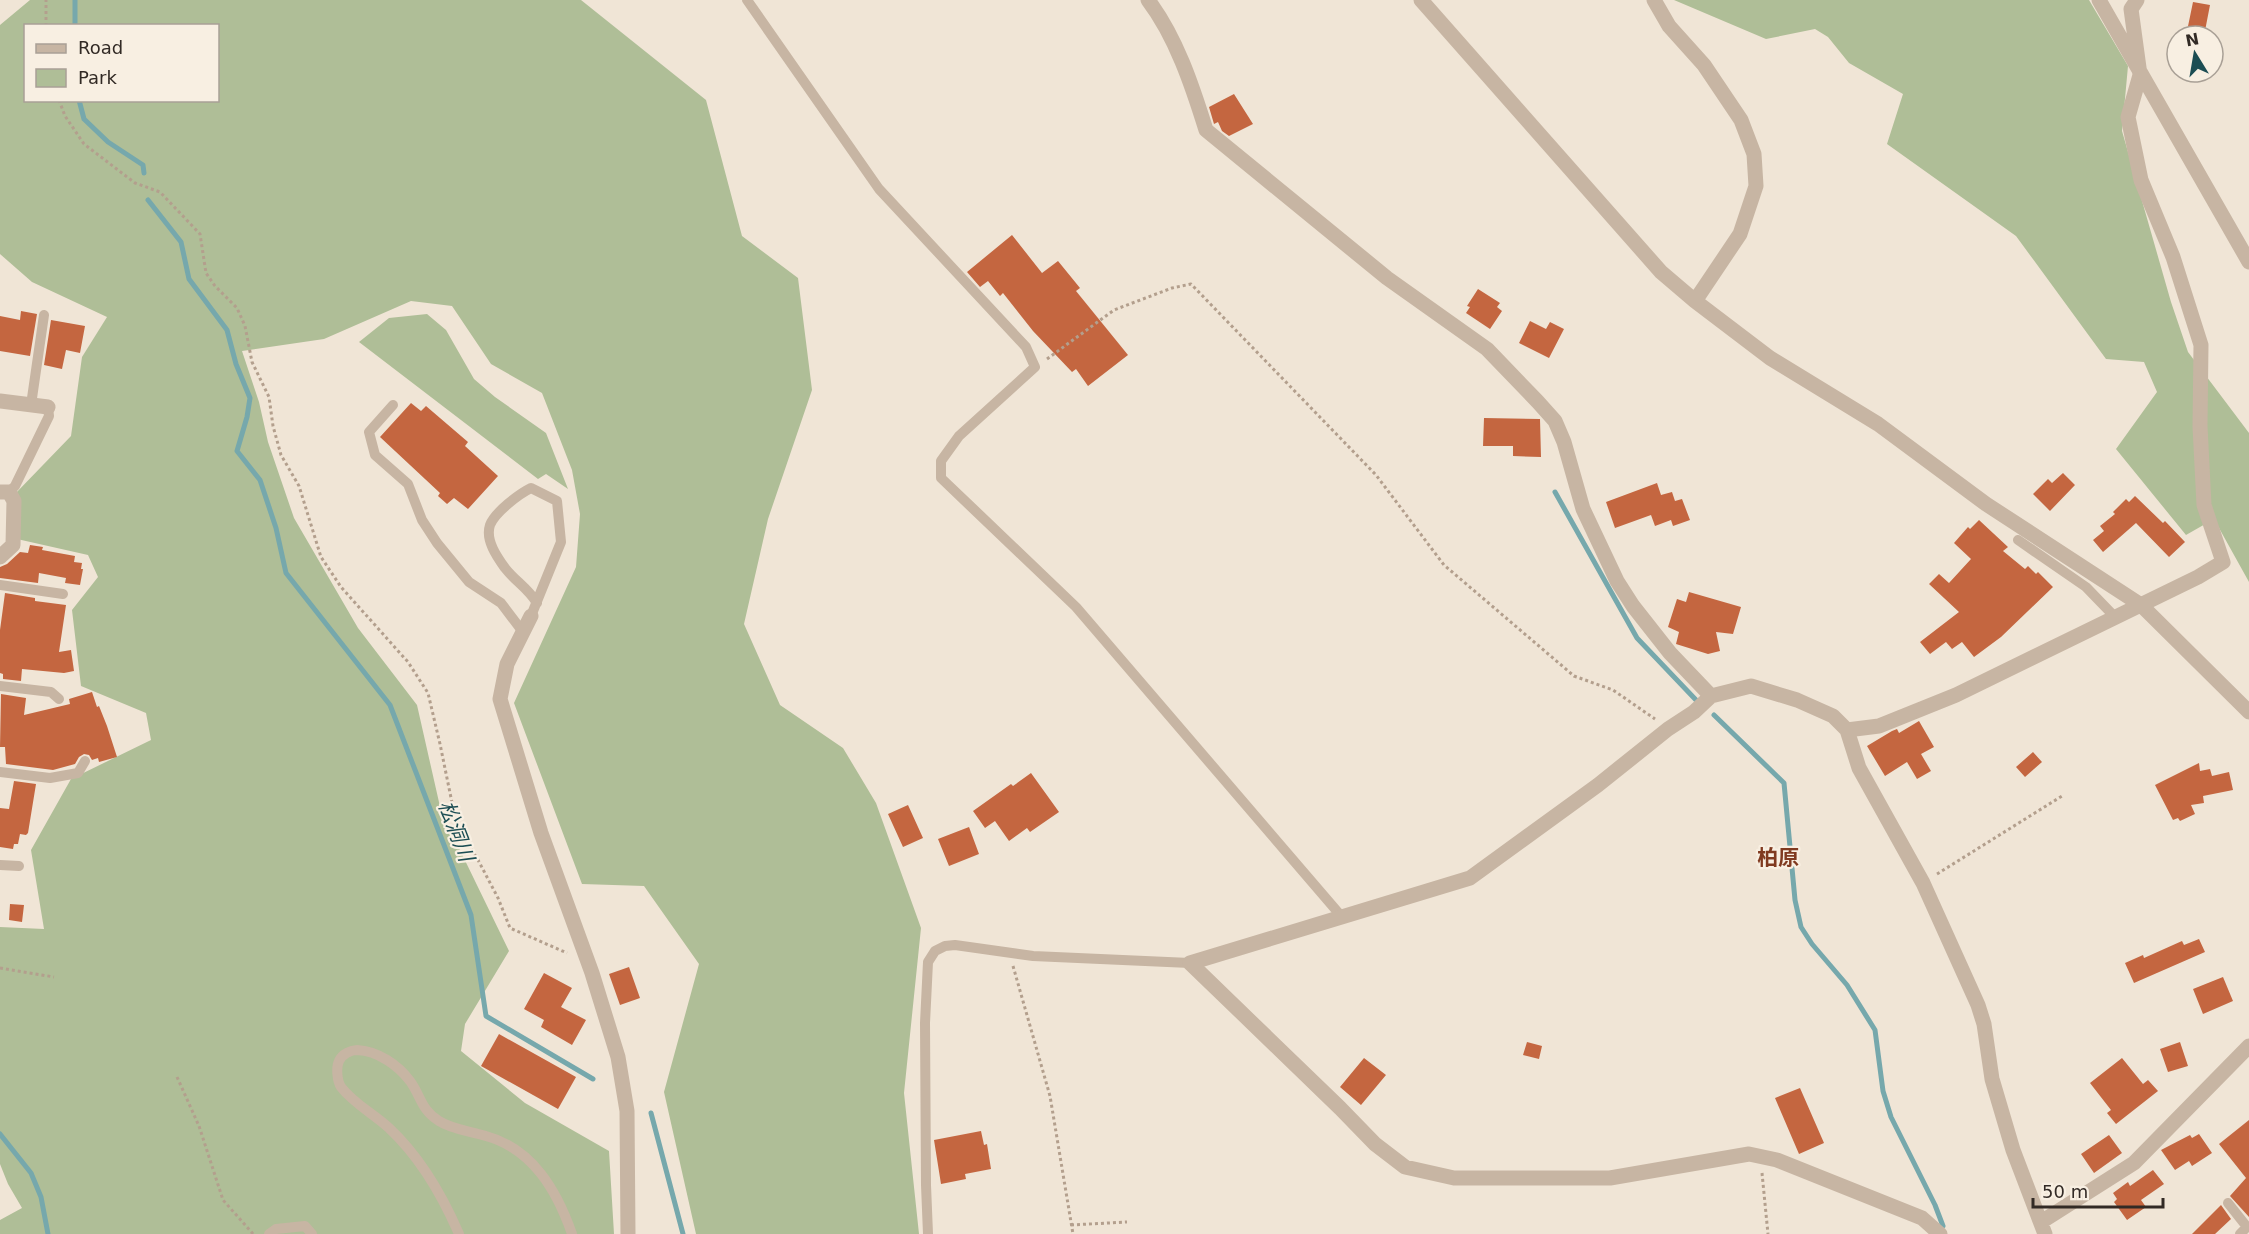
<svg xmlns="http://www.w3.org/2000/svg" width="2249" height="1234" font-family="'DejaVu Sans','Noto Sans JP',sans-serif">
<style>
.green{fill:#afbe97;fill-rule:evenodd}
.lines{fill:none;stroke-linecap:round;stroke-linejoin:round}
.stream{stroke:#76a8ac;stroke-width:5}
.building{fill:#c46640}
.path{stroke:#b39f8d;stroke-width:3;stroke-dasharray:3 3;stroke-linecap:butt}
.service{stroke:#c7b5a3;stroke-width:10}
.minor{stroke:#c7b5a3;stroke-width:15}
.tertiary{stroke:#c7b5a3;stroke-width:15}
.labels{text-anchor:middle;stroke-width:4.5;stroke-linejoin:round;paint-order:stroke}
.water-label{font-size:21px;font-style:italic;fill:#1c4d53;stroke:#f8efe2}
.neighbourhood-label{font-size:21px;font-weight:bold;fill:#803a20;stroke:#f8efe2}
</style>
<rect width="100%" height="100%" fill="#f0e5d6"/>
<path class="green" d="M30,0H581L706,100L742,236L798,278L812,390L768,519L744,624L780,705L843,748L876,803L921,928L904,1093L919,1234H696L664,1092L699,964L644,886L582,884L514,703L576,567L580,514L572,470L542,393L491,364L452,306L411,301L324,339L242,351L259,402L268,442L294,518L358,628L417,705L441,811L509,951L465,1024L461,1051L525,1103L609,1151L614,1234H0V1220L22,1208L8,1184L0,1164V927L44,929L31,850L71,779L151,740L146,713L81,686L72,610L98,577L88,555L17,539L14,495L71,436L82,357L107,317L32,282L0,254V25ZM26,26H218V100H26Z
M1674,0H2089L2128,66L2122,131L2171,302L2188,352L2249,433V582L2214,519L2186,535L2116,449L2157,392L2144,362L2106,359L2016,236L1887,144L1903,94L1849,63L1828,37L1815,29L1766,39Z
M427,314L446,330L474,379L495,397L546,433L568,489L546,474L538,479L359,342L389,318Z"/>
<g class="lines">
<path class="stream" d="M75,0V26
M79,100L84,119L108,142L143,165L144,173
M148,200L181,242L189,279L227,330L236,364L250,398L247,417L237,451L260,480L276,528L286,573L390,705L471,915L486,1016L593,1079
M1555,492L1637,638L1696,700
M1714,715L1784,783L1795,900L1801,927L1812,944L1847,985L1875,1030L1883,1091L1891,1117L1935,1205L1943,1226
M651,1113L683,1234
M0,1134L31,1173L41,1197L48,1234"/>
</g>
<path class="building" d="M2193,2L2210,5L2204,36H2186Z
M1234,94L1253,124L1229,136L1222,131L1218,122L1214,124L1209,107Z
M1012,235L1042,273L1058,261L1080,288L1076,291L1128,355L1088,386L1076,369L1072,372L1033,331L1003,293L1000,296L988,281L980,287L967,272Z
M1478,289L1500,303L1497,307L1502,311L1490,329L1466,313L1470,307L1467,306Z
M21,311L37,314L30,356L0,351V316L20,320Z
M51,320L85,326L80,353L66,350L62,369L44,365Z
M1530,321L1546,329L1550,322L1564,329L1549,358L1519,343Z
M411,403L421,411L426,406L468,442L465,446L498,476L468,509L454,498L447,504L438,496L440,493L380,437Z
M1484,418L1540,419L1541,457L1513,456V446H1483Z
M2063,473L2075,485L2050,511L2033,494L2048,479L2052,483Z
M1657,483L1661,495L1672,492L1675,501L1682,499L1690,520L1673,526L1671,520L1655,526L1651,515L1615,528L1606,502Z
M2135,496L2163,523L2165,521L2185,542L2169,557L2136,523L2103,552L2093,540L2104,531L2100,526L2115,514L2113,512L2126,499L2129,502Z
M1979,520L2008,547L2003,551L2025,569L2028,566L2036,574L2038,572L2053,587L2001,637L1974,657L1962,642L1952,649L1946,642L1930,654L1920,642L1959,612L1929,584L1939,574L1949,583L1971,559L1954,543L1968,527L1970,529Z
M30,545L43,547L42,550L75,556L74,562L82,563L81,569H83L80,585L65,583L66,578L39,573L38,583L0,578V567L7,564L20,552L28,553Z
M1689,592L1741,607L1733,634L1716,632L1720,651L1708,654L1676,644L1679,632L1668,627L1677,599L1686,602Z
M5,593L35,598V601L66,605L59,652L71,650L74,671L64,673L22,669L21,681L3,679V674L0,673V630Z
M92,692L97,707L99,706L107,726L117,757L99,762L98,758L92,760L89,755L84,754L79,757L75,764L53,770L6,764L5,747H0L1,694L26,698L24,715L70,704L69,699Z
M1919,721L1934,747L1921,754L1931,771L1917,779L1907,762L1885,776L1867,746L1892,731L1897,729L1899,733Z
M2033,752L2042,762L2025,777L2016,767Z
M2199,763L2200,771L2210,769L2212,776L2229,772L2233,790L2203,796L2204,803L2191,805L2195,814L2180,821L2178,818L2173,820L2155,785Z
M1031,773L1059,812L1030,832L1027,828L1009,841L995,821L985,828L973,811L1011,784L1013,786Z
M14,781L36,784L28,833L26,835L20,834L18,844H14L13,849L0,847V808L9,809Z
M908,805L923,838L903,847L888,814Z
M969,827L979,854L949,866L938,839Z
M10,904L24,905L22,922L9,920Z
M2199,939L2205,952L2134,983L2125,963L2143,955L2144,958L2182,941L2184,945Z
M629,967L640,998L620,1005L609,974Z
M544,973L572,988L561,1007L586,1020L572,1045L541,1027L544,1020L524,1009Z
M2223,977L2233,1001L2203,1014L2193,989Z
M499,1034L576,1077L558,1109L481,1066Z
M1527,1042L1542,1046L1539,1059L1523,1055Z
M2180,1042L2188,1066L2168,1072L2160,1049Z
M1364,1058L1386,1075L1361,1105L1340,1087Z
M2122,1058L2143,1084L2148,1080L2158,1091L2116,1124L2107,1113L2111,1110L2090,1083Z
M1800,1088L1824,1143L1799,1154L1775,1098Z
M2249,1120V1217L2230,1196L2246,1178L2219,1144Z
M981,1131L984,1145L987,1144L991,1169L965,1174L966,1179L941,1184L934,1140Z
M2199,1134L2212,1153L2192,1166L2189,1161L2175,1170L2161,1150L2190,1135L2192,1138Z
M2109,1135L2122,1153L2094,1173L2081,1154Z
M2153,1170L2164,1184L2141,1200L2146,1207L2127,1220L2114,1202L2117,1199L2113,1193L2128,1182L2130,1186Z
M2221,1205L2231,1219L2215,1234H2192Z"/>
<g class="lines">
<path class="path" d="M46,26V0
M59,100L65,116L84,144L135,183L160,192L200,234L206,273L215,286L237,308L245,326L252,362L269,397L273,426L281,455L299,486L321,557L341,587L408,662L428,693L440,744L457,827L477,858L498,898L510,928L567,953
M1047,359L1114,310L1172,288L1191,284L1376,475L1444,565L1574,676L1613,690L1655,719
M1937,874L2062,796
M1013,966L1050,1096L1073,1234
M0,968L54,977
M177,1077L199,1126L223,1200L253,1234
M1762,1173L1768,1234
M1071,1225L1127,1222"/>
<path class="service" d="M747,0L879,189L1026,347L1035,367L959,436L941,461V478L1076,607L1342,917
M31,405L44,315
M393,405L369,432L375,455L408,484L422,520L437,543L469,582L501,603L523,632
M9,492L15,486L49,416L48,407
M2018,540L2086,587L2115,617
M0,585L63,594
M531,616L561,542L557,501L531,488C519,494 495,512 490,525C485,540 497,557 505,568C515,581 528,588 537,603
M0,686L51,692L59,699
M0,772L50,778L78,773L85,761
M0,865L19,866
M2228,1203L2247,1227L2240,1234
M269,1234L276,1229L305,1226L312,1234
M459,1234C443,1197 419,1156 389,1128C374,1114 354,1104 341,1087C337,1081 336,1067 339,1061C342,1054 351,1050 357,1050C378,1051 398,1065 410,1081C421,1096 421,1110 439,1121C453,1130 471,1131 486,1136C533,1149 557,1191 572,1234
M928,1234L926,1185L925,1023L928,962L935,951L945,946L955,945L1033,956L1190,963"/>
<path class="minor" d="M1148,0C1176,37 1192,85 1206,130L1387,278L1487,349L1538,402L1555,421L1564,442L1583,509L1617,581L1633,606L1670,653L1711,696
M1421,0L1661,272L1695,301L1770,358L1878,424L1986,504L2141,605L2249,712
M1654,0L1669,26L1704,65L1741,120L1754,154L1756,186L1740,234L1695,301
M2099,0L2249,262
M0,401L48,407
M0,492H9L14,501L13,545L0,557
M1847,730L1879,726L1956,695L2198,577L2223,562L2204,505L2200,426L2201,345L2173,257L2141,180L2128,117L2140,75L2131,9L2137,0
M2041,1222L2134,1163L2249,1046
M1940,1234L1922,1218L1777,1160L1749,1154L1610,1178H1454L1405,1167L1375,1144L1340,1108L1190,963L1470,878L1598,785L1668,729L1694,712L1711,696L1751,686L1797,700L1833,716L1847,730L1859,768L1923,883L1978,1005L1984,1024L1992,1079L2013,1150L2045,1234"/>
<path class="tertiary" d="M531,616L507,664L500,699L541,833L592,973L618,1057L627,1111L628,1234"/>
</g>
<g class="labels">
<g class="water-label">
<text transform="translate(456 831) rotate(69)" y="7">松洞川</text>
</g>
<g class="neighbourhood-label">
<text x="1778" y="865">柏原</text>
</g>
</g>
<rect x="24" y="24" width="195" height="78" fill="#f8efe2" stroke="#a9a096" stroke-width="1.5"/>
<rect x="36" y="44" width="30" height="9" fill="#c7b5a3" stroke="#a9a096" stroke-width="1.5"/>
<text x="78" y="54" font-size="18" fill="#322a25">Road</text>
<rect x="36" y="69" width="30" height="18" fill="#afbe97" stroke="#a9a096" stroke-width="1.5"/>
<text x="78" y="84" font-size="18" fill="#322a25">Park</text>
<g transform="translate(2195 54) rotate(349)"><circle r="28" fill="#f8efe2" stroke="#a9a096" stroke-width="1.5"/>
<path d="M0-4.5L10 22L0 15L-10 22Z" fill="#1c4d53"/>
<text y="-9" font-size="16" font-weight="bold" text-anchor="middle" fill="#322a25">N</text>
</g>
<path d="M2033 1198v9h130v-9" fill="none" stroke="#322a25" stroke-width="3"/>
<text x="2042" y="1198" font-size="18" fill="#322a25" stroke="#f8efe2" stroke-width="4.5" paint-order="stroke">50 m</text>
</svg>
